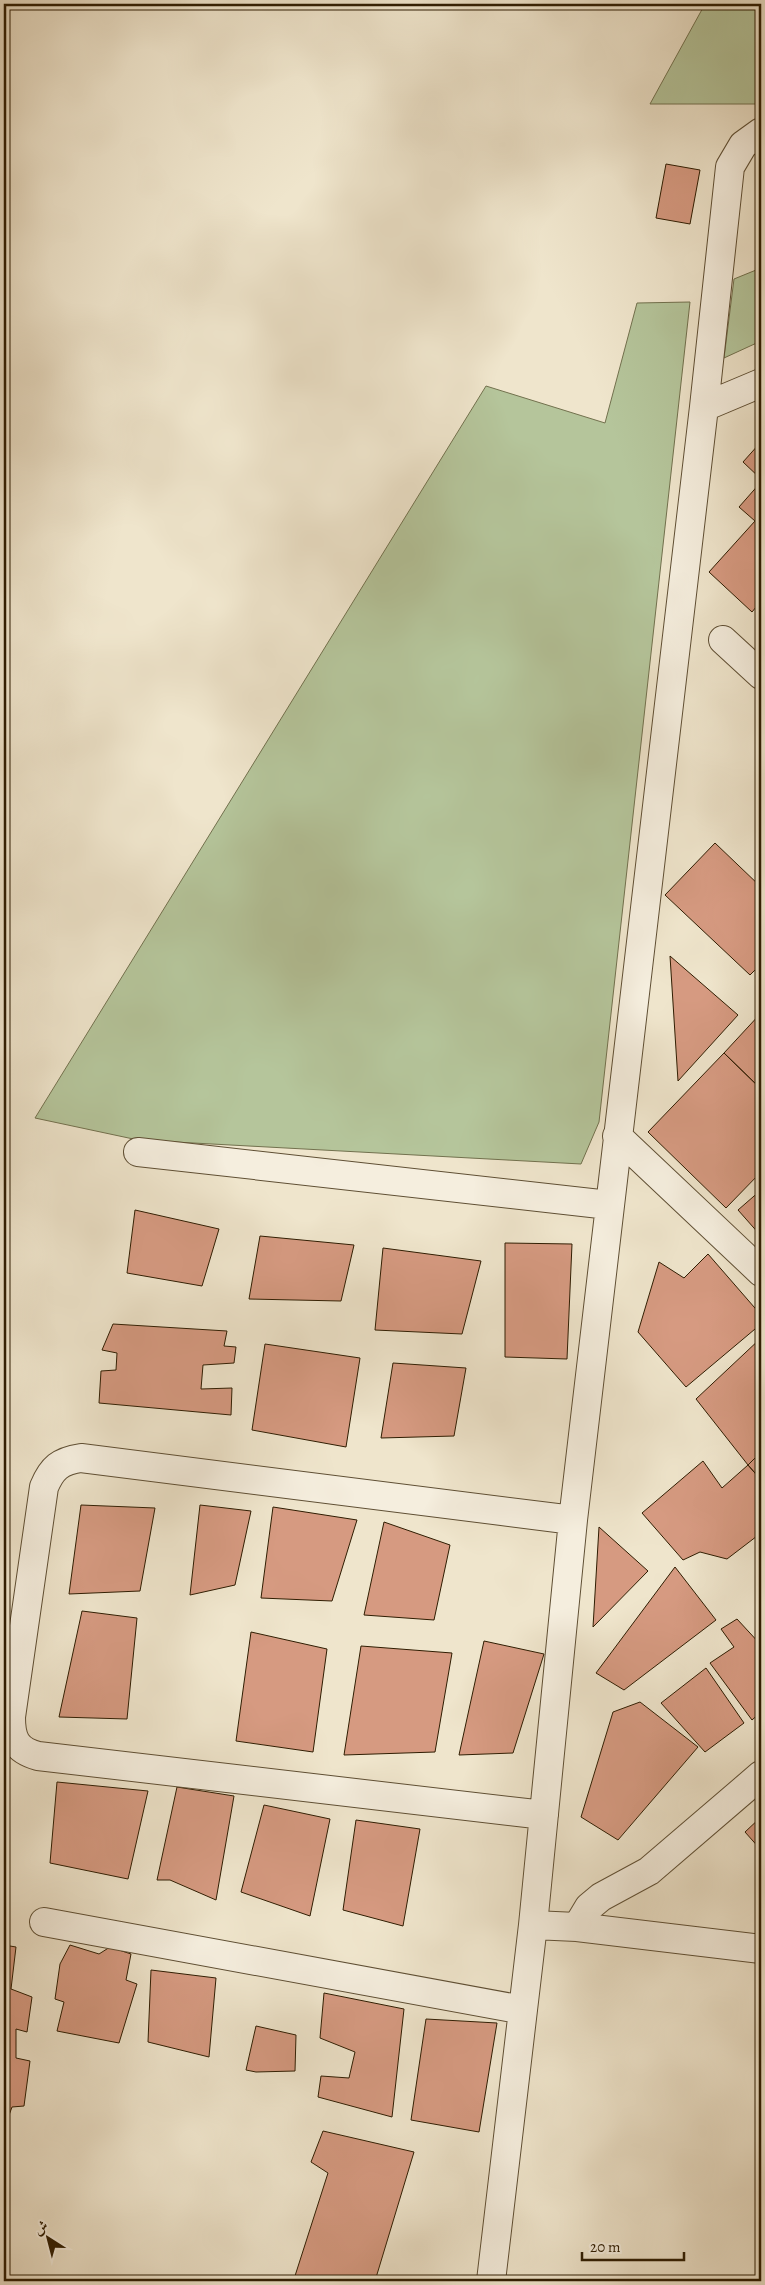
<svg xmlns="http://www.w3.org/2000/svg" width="765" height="2285" font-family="Alegreya,Amiri,serif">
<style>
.green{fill:#b5c59b;stroke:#72714e}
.building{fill:#d69a81;stroke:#2f1d02}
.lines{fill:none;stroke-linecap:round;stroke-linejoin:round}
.minor-casing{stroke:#5f4f34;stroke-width:30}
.minor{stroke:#f5eede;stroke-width:28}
</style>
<rect width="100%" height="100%" fill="#efe5cc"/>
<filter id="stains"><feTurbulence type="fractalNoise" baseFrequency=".004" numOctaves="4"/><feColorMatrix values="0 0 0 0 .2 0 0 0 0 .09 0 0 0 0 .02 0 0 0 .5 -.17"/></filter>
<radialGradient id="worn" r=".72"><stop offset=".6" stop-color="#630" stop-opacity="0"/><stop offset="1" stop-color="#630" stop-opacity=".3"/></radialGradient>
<path class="green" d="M705,4H761V104H650Z
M761,268V341L724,358L734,279Z
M690,302L599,1122L581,1164L138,1140L35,1118L486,386L605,423L637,303Z"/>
<path class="building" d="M666,164L700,170L690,224L656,218Z
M760,443L761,444V479L743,462Z
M761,482V601L752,612L709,572L755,521L739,507Z
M715,843L761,887V964L750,975L665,895Z
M670,956L738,1015L678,1081Z
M761,1013V1089L724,1053Z
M724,1053L761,1089V1172L726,1208L648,1132Z
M761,1190V1236L738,1210Z
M135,1210L219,1229L202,1286L127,1273Z
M260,1236L354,1245L341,1301L249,1299Z
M505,1243L572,1244L567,1359L505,1357Z
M383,1248L481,1261L462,1334L375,1330Z
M708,1254L761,1315V1324L686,1387L638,1332L659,1262L684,1278Z
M113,1324L227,1331L224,1346L236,1347L234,1363L203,1365L201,1389L232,1388L231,1415L99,1403L101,1371L116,1370L117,1353L102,1350Z
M761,1338V1452L748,1465L696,1399Z
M265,1344L360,1358L346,1447L252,1430Z
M393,1363L466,1368L454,1436L381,1438Z
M761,1452V1480L748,1465Z
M703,1461L722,1488L748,1465L761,1480V1533L727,1559L700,1552L683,1560L642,1513Z
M81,1505L155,1508L140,1591L69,1594Z
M200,1505L251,1511L235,1585L190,1595Z
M273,1507L357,1520L332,1601L261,1598Z
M384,1522L450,1545L434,1620L364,1615Z
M599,1527L648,1571L593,1627Z
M675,1567L716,1620L624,1690L596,1673Z
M82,1611L137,1618L127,1719L59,1717Z
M737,1619L761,1645V1712L752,1720L710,1663L734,1647L721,1629Z
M251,1632L327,1649L313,1752L236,1741Z
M484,1641L544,1654L513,1753L459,1755Z
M361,1646L452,1653L435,1752L344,1755Z
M706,1668L744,1723L705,1752L661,1703Z
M640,1702L698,1747L618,1840L581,1817L613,1712Z
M57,1782L148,1791L128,1879L50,1863Z
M177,1787L234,1796L216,1900L170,1880H157Z
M264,1805L330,1819L310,1916L241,1892Z
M761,1817V1850L745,1832Z
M356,1820L420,1829L403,1926L343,1910Z
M4,1945L16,1947L11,1989L32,1997L27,2032L16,2029V2058L30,2061L24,2106L12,2107L4,2129Z
M70,1945L99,1954L110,1947L131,1954L126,1980L137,1984L119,2043L57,2031L64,2002L55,1999L60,1964Z
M151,1970L216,1978L209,2057L148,2042Z
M324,1993L404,2009L392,2117L318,2097L321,2076L349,2078L355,2052L320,2038Z
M426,2019L497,2023L479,2132L411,2120Z
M256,2026L296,2035L295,2071L256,2072L246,2070Z
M323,2131L414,2152L375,2281H302L294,2279L328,2173L311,2162Z"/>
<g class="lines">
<defs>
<path id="minor" d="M704,407L761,383
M723,640L761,675
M617,1136L761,1272
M138,1152L609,1205
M544,1815L38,1756C16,1750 11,1739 11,1717L44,1487C52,1468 60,1461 81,1458L573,1520
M44,1922L523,2010
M533,1925L577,1927L761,1949
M577,1927L589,1907L601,1897L649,1871L761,1775
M491,2281L533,1925L573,1520L704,407L730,167L743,145L761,132"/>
</defs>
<use href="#minor" class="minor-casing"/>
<use href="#minor" class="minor"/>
</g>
<rect width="765" height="2285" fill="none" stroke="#efe5cc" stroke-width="20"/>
<rect x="5" y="5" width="755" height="2275" fill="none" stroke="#2f1d02" stroke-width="2.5"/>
<rect x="10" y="10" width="745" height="2265" fill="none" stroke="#2f1d02"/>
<g transform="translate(48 2238) rotate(324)" stroke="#f5eede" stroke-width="4" paint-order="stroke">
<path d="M0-4L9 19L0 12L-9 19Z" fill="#2f1d02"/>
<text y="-8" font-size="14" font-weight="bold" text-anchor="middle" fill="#2f1d02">ش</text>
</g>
<path d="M582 2252v8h102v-8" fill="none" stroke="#2f1d02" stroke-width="2.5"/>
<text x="590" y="2252" font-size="15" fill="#2f1d02" stroke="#f5eede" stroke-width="4" paint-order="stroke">20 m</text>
<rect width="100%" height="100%" filter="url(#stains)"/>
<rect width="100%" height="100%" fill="url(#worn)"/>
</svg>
